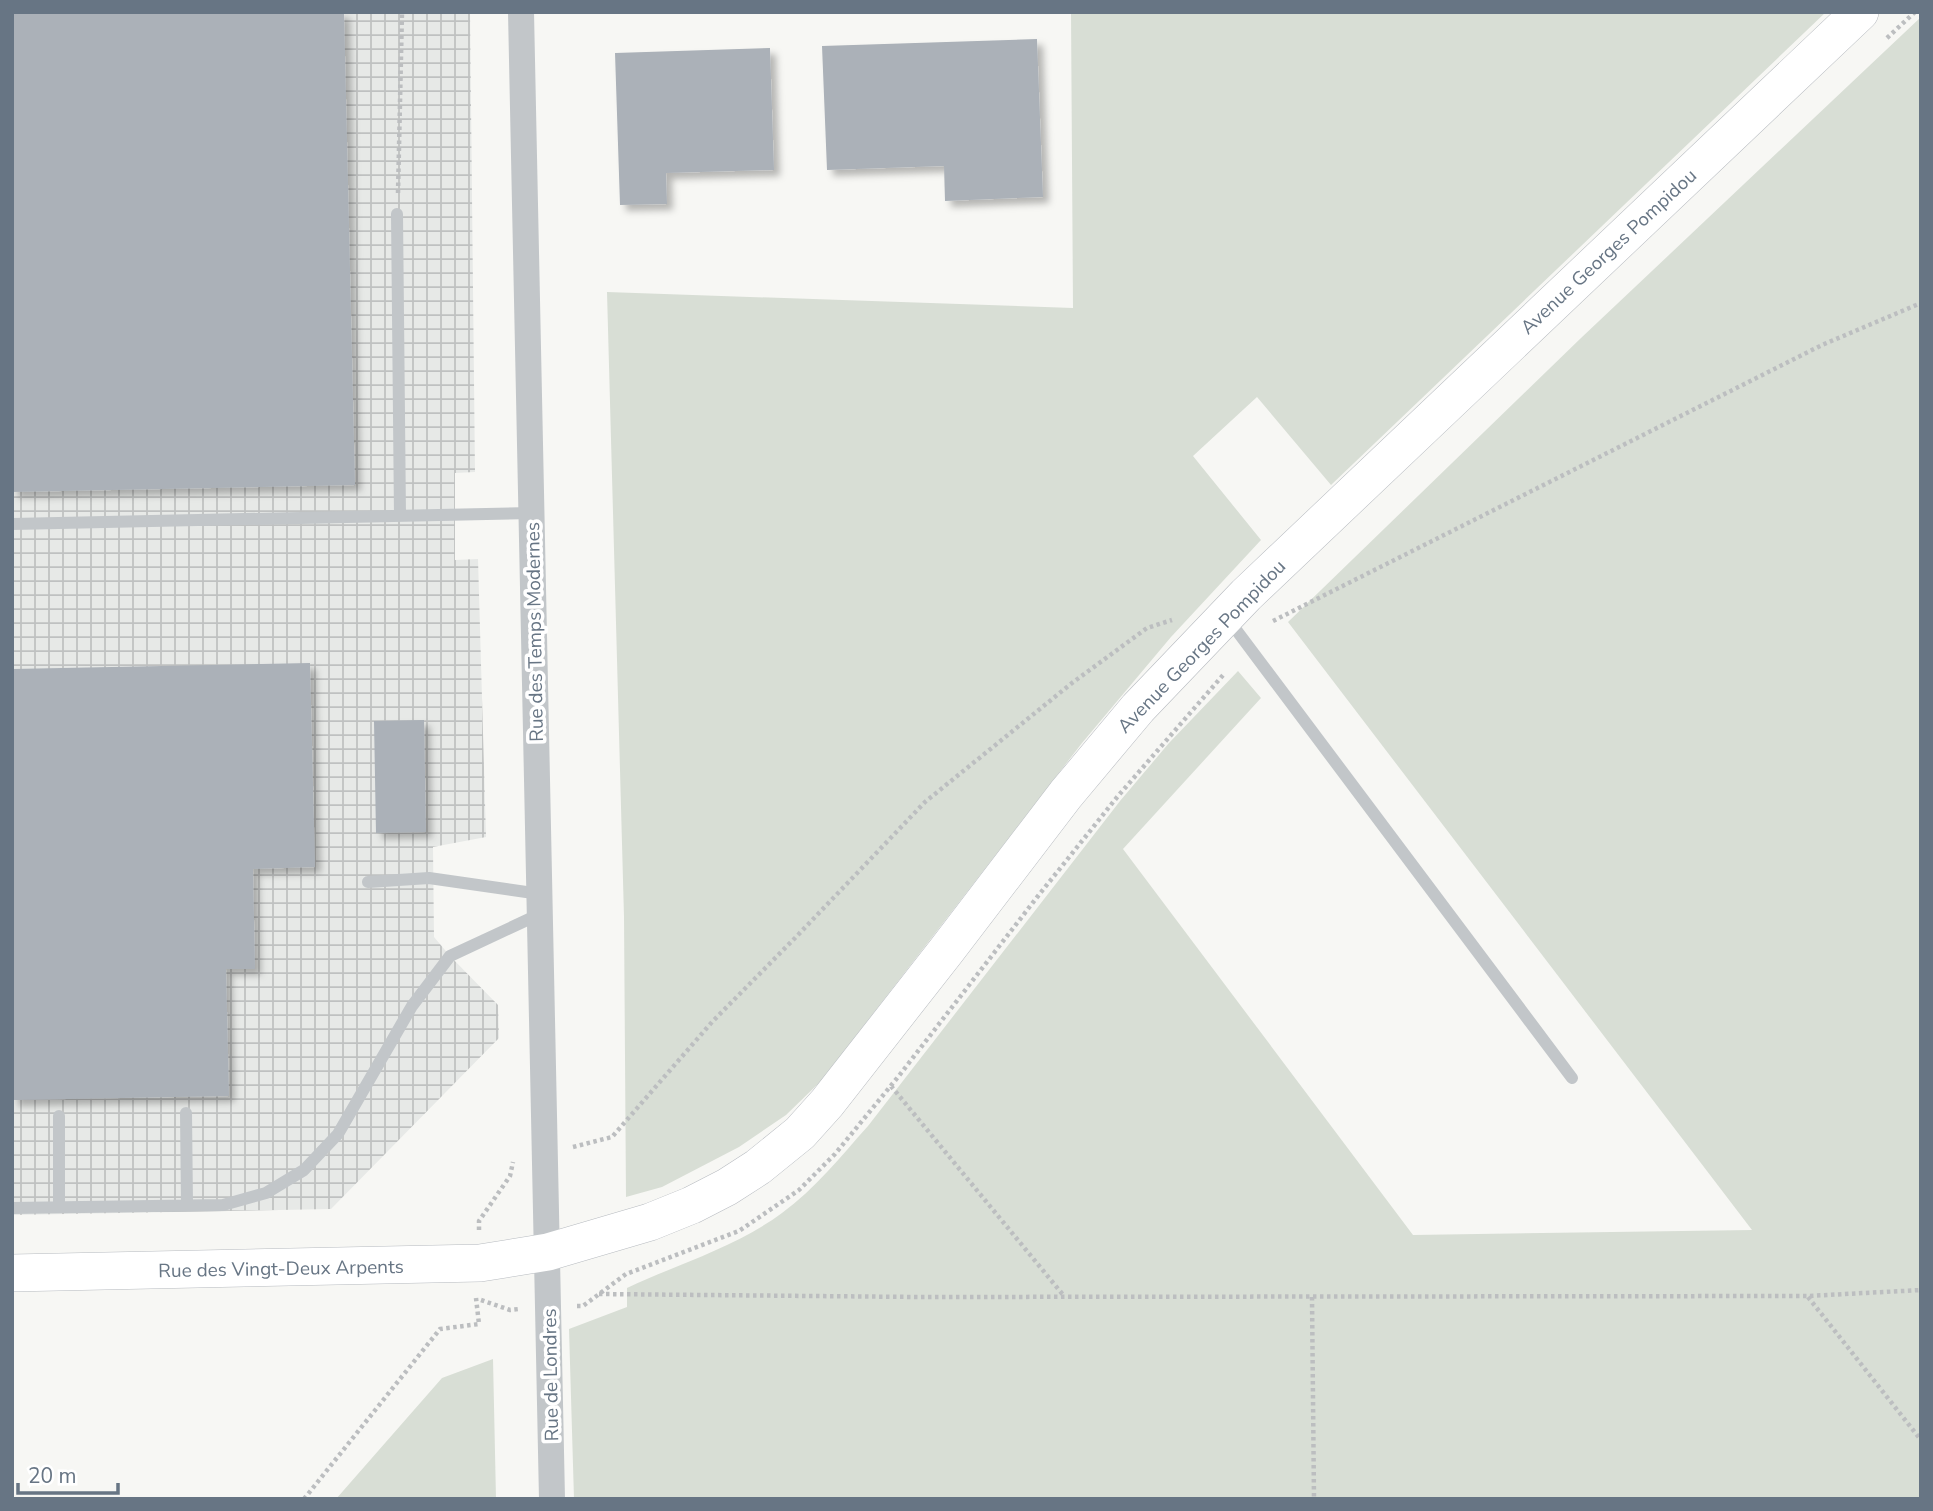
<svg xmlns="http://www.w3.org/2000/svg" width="1933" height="1511" font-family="'Nunito Sans',sans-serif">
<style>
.industrial{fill:url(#industrial-grid)}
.green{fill:#d8ded5}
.building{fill:#abb1b8;filter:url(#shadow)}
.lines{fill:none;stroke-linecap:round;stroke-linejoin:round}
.secondary-casing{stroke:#b7bbc0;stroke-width:38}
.path{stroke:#bcbec0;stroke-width:4.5;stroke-dasharray:3.5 3.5;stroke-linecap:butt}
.lane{stroke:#c2c6c9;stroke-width:12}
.street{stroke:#c2c6c9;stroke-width:26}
.secondary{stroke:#fff;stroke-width:37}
.labels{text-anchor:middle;stroke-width:7;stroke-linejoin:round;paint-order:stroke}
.street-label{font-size:19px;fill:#677584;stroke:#fff}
</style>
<defs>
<pattern id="industrial-grid" width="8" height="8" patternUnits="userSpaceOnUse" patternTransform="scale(1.75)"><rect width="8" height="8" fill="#e7e9e7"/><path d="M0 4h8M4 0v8" fill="none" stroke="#bfc1c1"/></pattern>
<filter id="shadow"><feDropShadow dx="6" dy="6" stdDeviation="3.5" flood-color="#0004"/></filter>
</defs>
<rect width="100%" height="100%" fill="#f7f7f4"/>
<path class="industrial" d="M12,12H470L475,472L455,473V560L478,559L486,837L433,847L434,937L450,956L498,1005L499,1038L331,1209L12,1215Z"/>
<path class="green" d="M1071,12H1826L1331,485L1257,397L1193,456L1261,540L1171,637L1082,743L821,1081L786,1115L739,1147L662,1187L626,1197L624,917L607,292L1073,308Z
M1921,17V1499H574L569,1329L627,1307V1288C678,1264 736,1247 782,1213C815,1189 841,1156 868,1126L1120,801L1169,743L1238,671L1261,698L1123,849L1413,1235L1752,1230L1288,622L1581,338Z
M493,1359L496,1499H336L442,1378Z"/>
<path class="building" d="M12,12H344L355,485L12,492Z
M1037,39L1043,197L945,201L944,166L827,170L822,46Z
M770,48L774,170L666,173L667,204L620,205L615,53Z
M310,663L315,867L253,869L255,969H226L229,1096L12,1100V669Z
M424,720L426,832L376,833L374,721Z"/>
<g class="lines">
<defs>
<path id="secondary" d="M12,1273L480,1263L548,1252L650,1222L692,1205L727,1187L758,1167L800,1133L827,1103L946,951L1066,794L1138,708L1246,595L1860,12"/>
</defs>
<use href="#secondary" class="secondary-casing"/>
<path class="path" d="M1887,38L1915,12
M398,193L402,12
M1273,621L1822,345L1921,303
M891,1086L1064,1296
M573,1147L612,1137L712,1022L796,937L925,802L1072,683L1147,628L1172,620
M479,1230V1221L510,1176L513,1162
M599,1294L918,1297L1808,1296L1921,1290
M1312,1297L1314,1499
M1808,1297L1921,1440
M481,1300L510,1310L519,1309
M577,1306H583L626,1274L739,1231L799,1190L835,1154L898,1077L1038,896L1118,796L1224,674
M304,1499L440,1329L479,1324L476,1298"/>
<path class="lane" d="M397,214L400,516
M12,524L532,513
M1228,619L1572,1078
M368,882L429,878L540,894
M186,1113L187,1205
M59,1116V1207
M12,1208L223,1205L266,1193L304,1170L338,1134L412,1006L450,956L540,914"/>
<path class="street" d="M521,12L552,1499"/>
<use href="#secondary" class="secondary"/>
</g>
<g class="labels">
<g class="street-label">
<text transform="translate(1608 251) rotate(-43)" y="7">Avenue Georges Pompidou</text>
<text transform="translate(534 632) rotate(-91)" y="7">Rue des Temps Modernes</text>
<text transform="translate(1201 646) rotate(-46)" y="7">Avenue Georges Pompidou</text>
<text transform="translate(281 1268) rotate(-1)" y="7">Rue des Vingt-Deux Arpents</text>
<text transform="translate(550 1375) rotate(-91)" y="7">Rue de Londres</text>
</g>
</g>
<rect width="1933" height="1511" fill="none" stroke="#677584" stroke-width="28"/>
<path d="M18 1483v10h100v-10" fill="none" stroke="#677584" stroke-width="3.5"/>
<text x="28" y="1483" font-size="21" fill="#677584" stroke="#ffffff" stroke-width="5" paint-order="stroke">20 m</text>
</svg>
